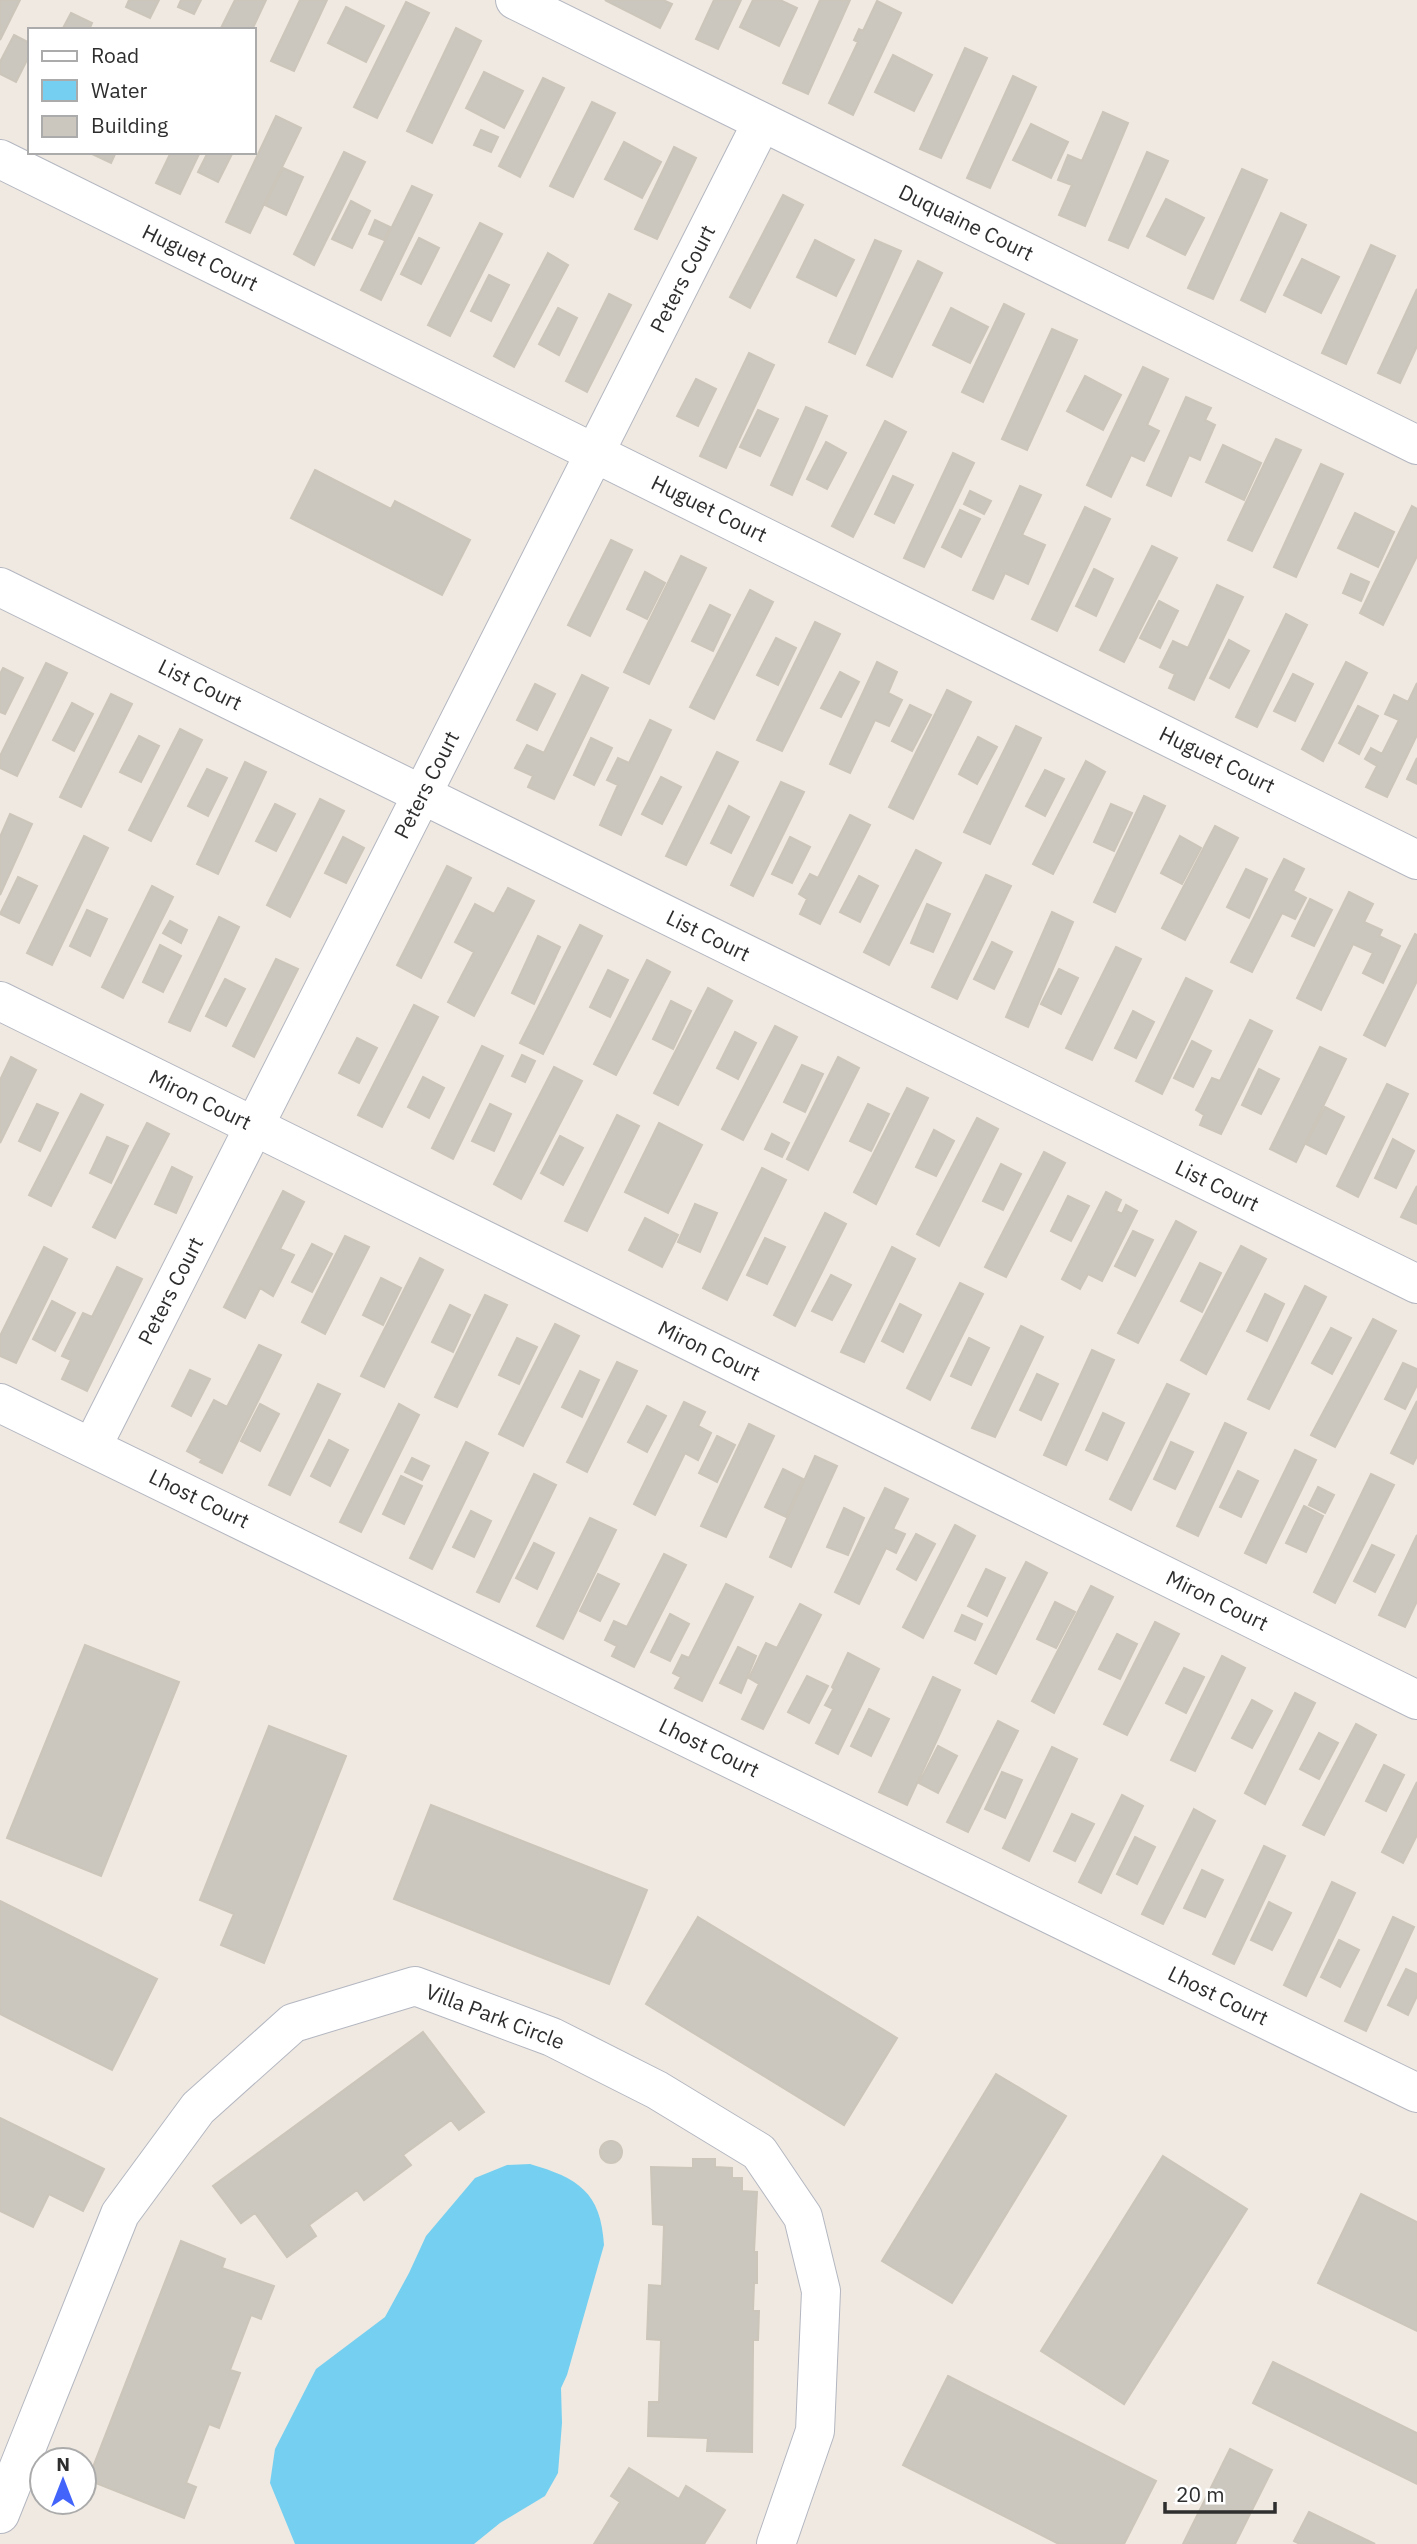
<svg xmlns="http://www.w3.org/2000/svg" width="1417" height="2544" font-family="'IBM Plex Sans',sans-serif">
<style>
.water{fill:#75cff0}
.building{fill:#cbc7bf;stroke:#cbc5ba;stroke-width:2}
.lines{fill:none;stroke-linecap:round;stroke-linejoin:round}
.street-casing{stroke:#b4b7c1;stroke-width:40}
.street{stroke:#fff;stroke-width:38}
.labels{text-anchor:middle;stroke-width:6;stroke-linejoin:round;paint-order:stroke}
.street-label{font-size:21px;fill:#2e2e2e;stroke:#fff}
</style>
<rect width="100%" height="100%" fill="#efe9e1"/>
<path class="water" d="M530,2164C578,2178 601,2192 604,2245L567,2375L561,2388L562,2423L558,2473L545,2496L500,2523L474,2544H295L270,2483L275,2449L316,2369L385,2317L409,2273L426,2236L475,2178L507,2165Z"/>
<path class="building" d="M0,0H20L0,40Z
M129,0H159L150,18L126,7Z
M181,0H201L194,14L178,7Z
M235,0H266L252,30H220Z
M300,0H327L294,71L271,61Z
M605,0H663L672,4L660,28Z
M714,0H741L718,49L696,39Z
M753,0H780L797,8L779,46L740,27Z
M820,0H850L808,94L783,83Z
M877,1L901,13L853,115L829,103L858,42L854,40L859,29L863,31Z
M406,2L429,13L377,118L354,107Z
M346,7L384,26L366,62L328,43Z
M71,13L92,23L89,30H62Z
M456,28L481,41L432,143L407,131Z
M14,35L30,43V54L16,82L0,74V62Z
M965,48L987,58L941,158L920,149Z
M893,55L932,75L914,111L875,92Z
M484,72L523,91L504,128L466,108Z
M1013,76L1036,87L990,188L967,178Z
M543,78L564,88L520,177L499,166Z
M592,102L615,113L573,197L550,186Z
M1103,112L1128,123L1085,226L1059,215L1072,185L1058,180L1068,155L1082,161Z
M276,116L301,128L250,233L226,222Z
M1031,124L1068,142L1051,178L1013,160Z
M481,130L498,137L491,152L474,145Z
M624,142L661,162L642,198L605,179Z
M674,147L696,158L657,239L635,229Z
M88,152H116L111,163Z
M171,152H200L180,194L156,183Z
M208,152H233L218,182L198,172Z
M344,152L365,162L314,265L294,254Z
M1147,152L1168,161L1128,248L1109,240Z
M283,168L303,177L286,215L265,205Z
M1242,169L1267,180L1213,299L1188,288Z
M412,186L432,195L381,300L361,290Z
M783,195L803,205L750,308L730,297Z
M1166,199L1204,218L1185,255L1147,236Z
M351,201L370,211L352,248L332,239Z
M1281,213L1306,225L1265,312L1241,300Z
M375,220L390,227L384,240L369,234Z
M480,223L502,234L450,336L428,325Z
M419,238L439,248L421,284L401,274Z
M815,240L854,260L836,296L797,277Z
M875,240L901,251L855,354L829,342Z
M1371,245L1395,256L1346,364L1322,353Z
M548,253L568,265L514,367L494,356Z
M1302,259L1339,277L1321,313L1284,295Z
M918,261L942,273L892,377L867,365Z
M489,275L509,285L491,321L471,311Z
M1417,289V346L1400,383L1378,373Z
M609,294L631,305L587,392L566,381Z
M1004,304L1024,314L983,402L962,392Z
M558,308L577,318L559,355L539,344Z
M951,308L988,327L970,363L933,345Z
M1052,329L1077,340L1027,450L1002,439Z
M749,353L774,365L726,468L700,456Z
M1143,367L1168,379L1147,425L1159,431L1144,461L1131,455L1111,497L1087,485Z
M1085,376L1121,395L1103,430L1067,411Z
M696,379L716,389L698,426L677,416Z
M1186,397L1211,408L1205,420L1215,425L1200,460L1189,455L1171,496L1147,485Z
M806,407L827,416L792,495L771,485Z
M758,410L778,419L760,456L740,447Z
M885,421L906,432L853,537L832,526Z
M1276,439L1301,450L1252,551L1228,540Z
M826,442L846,453L827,489L807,479Z
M1223,445L1261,463L1244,500L1206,482Z
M953,453L974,463L924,567L904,558Z
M1321,464L1343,474L1296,577L1274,567Z
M315,470L391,509L395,501L470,540L442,595L291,518Z
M893,476L913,485L894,523L875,514Z
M1020,486L1041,495L1022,535L1045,545L1028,584L1005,573L993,599L973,590Z
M970,491L991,501L984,514L964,504Z
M1412,506L1417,509V556L1383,625L1360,613Z
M1085,507L1110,519L1057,631L1032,619Z
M960,510L980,519L961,557L942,547Z
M1355,513L1394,532L1378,567L1338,548Z
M611,540L632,550L590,636L568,625Z
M1152,546L1177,558L1124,662L1100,650Z
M681,556L706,568L649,684L624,672Z
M1094,569L1113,579L1096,616L1076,606Z
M645,572L665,583L647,619L627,609Z
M1351,574L1369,582L1361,601L1343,593Z
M1217,585L1243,597L1194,700L1169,688L1175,674L1160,667L1173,641L1188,648Z
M750,590L773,602L714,719L690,707Z
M1159,601L1178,611L1160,648L1140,638Z
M710,605L730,615L713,651L692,641Z
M1286,614L1307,625L1257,727L1236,717Z
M815,622L840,634L839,636L782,751L757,740Z
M776,638L796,648L778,685L757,675Z
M1229,640L1249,651L1229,688L1210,678Z
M877,662L897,672L888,693L902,700L889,726L875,720L850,773L830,764Z
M1346,662L1367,673L1323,761L1302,749Z
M46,663L67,673L17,776L0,768V756Z
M3,668L23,678L5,714L0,712V674Z
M840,672L859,682L841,717L821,708Z
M1293,674L1313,684L1295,721L1274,711Z
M582,675L608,688L554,799L528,787L533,776L515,768L527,745L544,753Z
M1417,683V735L1387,797L1366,787L1377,766L1365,759L1371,748L1382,754L1399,720L1385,714L1394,695L1408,702Z
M535,684L555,694L537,730L517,720Z
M947,690L971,702L913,819L889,807Z
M111,694L132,704L81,807L60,797Z
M72,703L93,714L74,751L53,740Z
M910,705L931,715L912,751L892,741Z
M1358,706L1378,716L1359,754L1339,743Z
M650,720L671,730L621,835L600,825L618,785L607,780L618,758L629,763Z
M1016,726L1041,738L990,844L964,832Z
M180,729L202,740L151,841L129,830Z
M139,736L159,746L141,782L120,772Z
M978,737L997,747L977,784L959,774Z
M591,738L612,748L594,785L574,775Z
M717,752L738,762L686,865L666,856Z
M1417,758V784L1407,779Z
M1086,761L1105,772L1053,874L1033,864Z
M245,762L266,772L218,874L197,864Z
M207,769L227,778L208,816L188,806Z
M1045,770L1064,779L1045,816L1026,806Z
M661,777L681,787L662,824L642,814Z
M781,782L804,792L753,896L731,885Z
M1144,796L1165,806L1115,912L1094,902Z
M320,799L344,811L290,917L267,905Z
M275,804L295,814L276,851L256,841Z
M1111,804L1132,813L1114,851L1094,842Z
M729,806L749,817L731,853L711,843Z
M10,814L32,824L0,895V837Z
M850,815L870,825L820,924L800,914L807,899L799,894L810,874L818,878Z
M1215,826L1238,838L1185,940L1162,928Z
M84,836L108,848L52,965L27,953Z
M1180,836L1201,848L1182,884L1161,873Z
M343,837L364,848L346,883L325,873Z
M790,837L810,847L792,883L772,874Z
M916,850L941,863L889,965L864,952Z
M1284,859L1304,869L1293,891L1306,898L1295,919L1282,913L1252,972L1231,962Z
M447,866L471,878L421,978L397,965Z
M1246,869L1267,879L1249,918L1227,907Z
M986,875L1011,886L957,999L932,987Z
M859,876L878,886L860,922L840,912Z
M18,877L37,886L19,923L0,914Z
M152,886L173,897L123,998L102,987Z
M508,888L534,901L474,1016L448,1002L474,952L455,942L475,904L494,914Z
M1349,892L1373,904L1364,922L1382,930L1379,936L1400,946L1383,983L1363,973L1373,953L1353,944L1321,1010L1297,998Z
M1310,899L1332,910L1314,946L1292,936Z
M927,904L950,914L933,952L911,943Z
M87,910L107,919L90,956L70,946Z
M1052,912L1073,922L1028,1027L1006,1017Z
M219,917L239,927L190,1031L169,1022Z
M170,921L187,930L181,943L163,933Z
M580,925L602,936L543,1054L520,1043Z
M1415,934L1417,935V981L1385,1046L1364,1035Z
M538,936L560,947L534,1004L512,993Z
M992,942L1012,952L994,989L974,979Z
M160,945L181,956L163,992L143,982Z
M1116,947L1141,959L1092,1060L1066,1048Z
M276,959L298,969L254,1057L233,1046Z
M647,960L670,972L616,1075L594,1064Z
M1059,969L1078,978L1061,1014L1041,1004Z
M608,970L628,980L610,1017L590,1007Z
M1186,978L1212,991L1162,1094L1136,1081Z
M225,979L245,989L226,1026L206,1016Z
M708,988L732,1001L678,1105L654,1093Z
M671,1001L691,1011L673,1049L653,1039Z
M414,1005L438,1017L382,1127L358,1115Z
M1133,1011L1154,1022L1136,1058L1115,1048Z
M1250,1020L1272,1031L1221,1134L1200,1125L1204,1115L1196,1110L1212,1078L1220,1081Z
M775,1026L797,1037L743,1140L722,1129Z
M735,1032L756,1043L738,1079L717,1068Z
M357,1038L377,1048L359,1083L339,1073Z
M1192,1041L1211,1051L1193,1087L1174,1078Z
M482,1046L503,1056L453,1159L432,1148Z
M1320,1047L1346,1059L1296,1162L1270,1149Z
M522,1055L535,1061L525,1082L512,1076Z
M11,1057L36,1070L0,1143V1080Z
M838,1057L859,1068L808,1170L787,1159Z
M802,1065L823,1074L805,1112L784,1102Z
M554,1067L582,1081L521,1199L494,1184Z
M1259,1069L1279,1079L1261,1114L1242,1105Z
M423,1077L444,1088L429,1118L408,1107Z
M1387,1084L1408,1094L1358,1197L1337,1186Z
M907,1088L928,1098L876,1204L854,1192Z
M81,1094L103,1105L51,1206L29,1195Z
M37,1104L58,1113L40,1151L19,1141Z
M490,1104L511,1114L494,1151L472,1141Z
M868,1104L889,1114L871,1151L850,1141Z
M1325,1107L1344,1117L1326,1154L1306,1144Z
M617,1115L639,1126L587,1231L565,1221Z
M977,1118L998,1129L939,1246L917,1234Z
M147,1123L169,1134L115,1238L93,1227Z
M659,1123L702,1145L668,1213L625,1192Z
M934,1130L954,1141L936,1176L916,1167Z
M772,1134L789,1143L782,1157L765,1149Z
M560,1136L583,1148L563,1185L541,1173Z
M107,1137L128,1146L111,1183L90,1173Z
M1393,1139L1414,1151L1396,1188L1375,1178Z
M1044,1152L1065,1163L1006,1277L985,1267Z
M1001,1164L1021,1174L1003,1210L983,1201Z
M172,1167L192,1177L176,1213L155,1204Z
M762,1168L786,1180L727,1300L703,1288Z
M1417,1186V1224L1401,1217Z
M283,1191L304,1202L280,1249L294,1255L273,1296L260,1288L245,1318L224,1307Z
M1106,1192L1121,1200L1116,1211L1122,1214L1126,1205L1137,1211L1102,1281L1088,1274L1080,1289L1062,1279Z
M1068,1196L1089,1206L1071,1241L1051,1231Z
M695,1204L717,1213L700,1252L678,1242Z
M825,1213L846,1224L795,1326L774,1315Z
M645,1218L678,1235L662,1267L629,1250Z
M1176,1221L1196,1232L1138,1343L1118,1333Z
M1133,1231L1153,1240L1135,1276L1115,1266Z
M345,1236L369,1247L325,1334L302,1322Z
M765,1238L785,1247L767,1284L747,1275Z
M312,1244L332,1254L312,1292L292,1282Z
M1241,1246L1266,1259L1206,1374L1181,1360Z
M44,1247L67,1259L16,1363L0,1356V1336Z
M892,1247L915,1259L864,1362L841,1352Z
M420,1258L443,1270L384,1387L361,1376Z
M1200,1263L1221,1273L1202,1312L1181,1301Z
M117,1267L142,1279L87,1391L62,1379L71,1360L62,1356L83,1313L92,1317Z
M831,1275L851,1285L832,1320L812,1311Z
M381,1278L401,1288L383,1325L363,1315Z
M960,1283L983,1294L930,1400L907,1388Z
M1305,1286L1326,1297L1269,1409L1248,1399Z
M1265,1294L1284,1304L1267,1341L1247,1331Z
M485,1295L507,1305L457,1407L435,1397Z
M52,1301L75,1313L55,1351L33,1339Z
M900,1304L921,1315L903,1352L882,1341Z
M450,1305L470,1315L453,1352L432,1342Z
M1373,1319L1396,1331L1335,1447L1311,1435Z
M555,1324L579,1336L523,1446L499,1434Z
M1021,1326L1043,1337L995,1437L972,1428Z
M1331,1328L1351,1338L1332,1374L1312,1363Z
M517,1338L537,1347L519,1384L499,1375Z
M969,1338L989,1348L971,1385L951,1376Z
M259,1345L281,1355L222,1473L200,1462L202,1459L187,1451L214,1400L227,1407Z
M1092,1350L1114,1360L1066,1465L1044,1455Z
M617,1362L637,1371L587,1472L567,1462Z
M1403,1363L1417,1369V1385L1405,1409L1385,1399Z
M190,1370L210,1379L191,1416L172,1406Z
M580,1371L599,1380L582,1417L562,1407Z
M1037,1374L1058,1384L1041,1420L1020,1410Z
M318,1384L340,1394L290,1495L269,1485Z
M1167,1384L1189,1394L1131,1510L1110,1499Z
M1417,1401V1456L1413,1464L1391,1453Z
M684,1402L705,1412L698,1426L711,1433L698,1460L685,1453L655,1515L634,1504Z
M260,1404L279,1414L260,1451L241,1441Z
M399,1404L419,1415L361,1532L340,1522Z
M647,1406L666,1416L647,1452L628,1442Z
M1103,1413L1124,1423L1107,1460L1086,1450Z
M1225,1423L1246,1433L1198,1536L1177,1526Z
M749,1424L774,1436L726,1537L701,1526Z
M717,1436L735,1445L717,1482L699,1473Z
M329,1440L348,1450L330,1486L311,1476Z
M466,1442L488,1453L432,1569L410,1558Z
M1171,1442L1193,1452L1175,1489L1154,1479Z
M1295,1450L1316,1460L1266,1563L1245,1553Z
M815,1456L837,1466L791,1567L770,1557Z
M412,1458L429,1466L422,1480L405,1472Z
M783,1469L803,1479L786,1517L765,1507Z
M1238,1471L1258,1481L1241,1517L1220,1507Z
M534,1474L556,1485L499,1602L477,1592Z
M1371,1474L1394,1485L1335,1603L1314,1592Z
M401,1476L422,1486L404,1524L383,1514Z
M1318,1487L1334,1495L1325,1513L1309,1505Z
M885,1488L908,1499L893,1529L905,1534L896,1553L886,1548L859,1604L835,1592Z
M1304,1506L1323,1516L1306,1552L1286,1543Z
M844,1508L864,1518L848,1555L827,1547Z
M471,1511L491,1521L474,1557L453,1547Z
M590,1518L616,1530L563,1639L537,1626Z
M955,1525L975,1536L923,1638L903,1627Z
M916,1534L935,1544L916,1580L897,1569Z
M1417,1535V1601L1405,1627L1379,1615Z
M534,1543L554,1553L537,1589L516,1578Z
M1372,1545L1394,1555L1375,1592L1354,1581Z
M664,1554L686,1565L634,1667L612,1656L617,1646L605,1640L614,1621L627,1627Z
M1026,1562L1047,1573L996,1674L975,1663Z
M986,1569L1005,1578L987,1616L968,1606Z
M598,1574L619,1584L600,1621L580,1611Z
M726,1584L753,1597L702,1701L675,1688L681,1677L673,1673L682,1655L689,1658Z
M1091,1586L1113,1597L1054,1713L1032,1701Z
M1055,1602L1075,1612L1056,1648L1037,1639Z
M800,1604L821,1615L763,1729L742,1719L759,1684L749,1678L766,1643L777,1648Z
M670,1614L689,1624L670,1661L651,1652Z
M962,1615L982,1624L975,1640L955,1631Z
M1155,1622L1179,1634L1127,1735L1104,1724Z
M1117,1634L1137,1644L1120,1679L1099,1669Z
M85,1645L179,1682L101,1876L7,1838Z
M738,1647L756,1656L741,1693L720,1683Z
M848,1653L879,1669L838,1754L816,1743L833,1709L825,1705L834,1689L832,1687Z
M1222,1656L1245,1668L1195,1771L1171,1760Z
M1184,1668L1204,1677L1186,1713L1166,1703Z
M807,1676L828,1686L809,1723L788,1712Z
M933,1677L960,1690L907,1805L879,1792Z
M1295,1693L1315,1703L1265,1804L1245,1793Z
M1252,1700L1272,1711L1252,1748L1232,1738Z
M869,1709L889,1719L871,1756L851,1746Z
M998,1721L1018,1731L968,1832L947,1822Z
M1356,1724L1376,1735L1324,1835L1303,1825Z
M269,1726L346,1756L264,1963L221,1945L234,1914L200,1900Z
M1319,1733L1338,1743L1319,1779L1300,1769Z
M938,1746L957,1756L938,1793L919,1783Z
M1052,1747L1077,1759L1029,1861L1003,1848Z
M1384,1765L1404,1775L1386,1811L1366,1801Z
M1002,1772L1022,1780L1005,1818L985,1809Z
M1417,1782V1835L1403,1863L1382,1852Z
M1122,1795L1143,1806L1101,1893L1079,1882Z
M431,1805L647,1890L609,1984L394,1899Z
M1194,1809L1215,1821L1163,1924L1142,1914Z
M1072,1814L1094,1824L1075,1861L1054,1851Z
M1135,1837L1155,1847L1137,1884L1117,1874Z
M1264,1846L1285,1856L1234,1964L1213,1954Z
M1202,1870L1223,1880L1205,1917L1184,1908Z
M1332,1882L1355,1893L1306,1996L1284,1985Z
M0,1901L157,1979L112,2070L0,2014Z
M1269,1902L1291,1913L1272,1950L1251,1940Z
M698,1917L897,2038L844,2125L646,2004Z
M1393,1917L1414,1927L1366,2031L1345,2021Z
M1339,1940L1359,1950L1340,1987L1321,1977Z
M1406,1969L1417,1974V1996L1408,2015L1388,2005Z
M423,2032L484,2112L459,2130L451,2120L403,2155L411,2165L364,2200L357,2190L309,2225L316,2236L287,2257L255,2213L241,2223L213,2186Z
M996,2074L1066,2116L952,2303L882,2261Z
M0,2118L104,2169L83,2211L49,2194L33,2227L0,2211Z
M600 2152a11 11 0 1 1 22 0a11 11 0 1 1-22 0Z
M1163,2156L1247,2209L1124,2404L1041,2351Z
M693,2159H715V2167L732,2168V2178H742V2191L757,2192L754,2252H757V2283H754L753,2311H759L758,2340H753V2348L752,2452L707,2451L708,2438L648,2436L649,2402H659L661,2340L647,2339L649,2285L662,2286L664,2225L653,2224L651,2167L693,2168Z
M1361,2194L1417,2222V2331L1318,2283Z
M181,2241L225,2259L222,2268L274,2286L261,2319L251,2315L230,2370L240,2373L219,2428L209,2424L186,2483L196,2487L184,2518L88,2480Z
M1273,2362L1417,2433V2484L1253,2403Z
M948,2376L1156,2481L1124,2544H1059L903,2465Z
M1230,2449L1272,2470L1235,2544H1183Z
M629,2468L679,2499L686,2486L725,2510L704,2544H594L620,2502L611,2496Z
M1309,2512L1375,2544H1300L1294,2541Z"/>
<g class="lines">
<defs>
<path id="street" d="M515,0L1417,445
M0,159L1417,860
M0,587L1417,1284
M0,1001L1417,1700
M0,1403L1417,2093
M92,1447L762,122
M0,2514L120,2214L198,2108L293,2023L415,1986L552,2037L657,2090L759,2152L803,2217L821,2291L815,2431L776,2544"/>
</defs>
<use href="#street" class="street-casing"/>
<use href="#street" class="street"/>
</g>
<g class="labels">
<g class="street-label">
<text transform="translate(966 223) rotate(26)" y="7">Duquaine Court</text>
<text transform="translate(200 258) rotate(26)" y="7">Huguet Court</text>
<text transform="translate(683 279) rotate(-63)" y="7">Peters Court</text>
<text transform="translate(709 509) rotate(26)" y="7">Huguet Court</text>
<text transform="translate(200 685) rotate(26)" y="7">List Court</text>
<text transform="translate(1217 760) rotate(26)" y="7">Huguet Court</text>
<text transform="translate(427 785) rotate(-63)" y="7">Peters Court</text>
<text transform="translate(708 936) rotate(26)" y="7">List Court</text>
<text transform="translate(200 1100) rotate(26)" y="7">Miron Court</text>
<text transform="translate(1217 1186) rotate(26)" y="7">List Court</text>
<text transform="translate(171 1291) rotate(-63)" y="7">Peters Court</text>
<text transform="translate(709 1351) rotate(26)" y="7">Miron Court</text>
<text transform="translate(199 1499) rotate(26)" y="7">Lhost Court</text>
<text transform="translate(1217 1601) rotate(26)" y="7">Miron Court</text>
<text transform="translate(709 1748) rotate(26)" y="7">Lhost Court</text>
<text transform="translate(1218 1996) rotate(26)" y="7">Lhost Court</text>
<text transform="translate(495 2017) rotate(21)" y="7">Villa Park Circle</text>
</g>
</g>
<rect x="28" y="28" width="228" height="126" fill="#ffffff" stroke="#ababab" stroke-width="2"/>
<rect x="42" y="51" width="35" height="10" fill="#ffffff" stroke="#ababab" stroke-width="2"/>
<text x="91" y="63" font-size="21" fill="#2e2e2e">Road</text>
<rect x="42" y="80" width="35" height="21" fill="#75cff0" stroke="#ababab" stroke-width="2"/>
<text x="91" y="98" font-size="21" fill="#2e2e2e">Water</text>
<rect x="42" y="116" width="35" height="21" fill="#cbc7bf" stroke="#ababab" stroke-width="2"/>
<text x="91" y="133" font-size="21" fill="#2e2e2e">Building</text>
<g transform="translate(63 2481)"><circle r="33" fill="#ffffff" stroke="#ababab" stroke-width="2"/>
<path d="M0-5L12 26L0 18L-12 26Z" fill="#4264fb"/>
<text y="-10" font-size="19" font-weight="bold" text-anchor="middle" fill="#2e2e2e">N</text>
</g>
<path d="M1165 2502v10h110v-10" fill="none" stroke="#2e2e2e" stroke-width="3.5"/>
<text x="1176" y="2502" font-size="21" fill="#2e2e2e" stroke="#ffffff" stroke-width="5" paint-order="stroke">20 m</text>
</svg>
